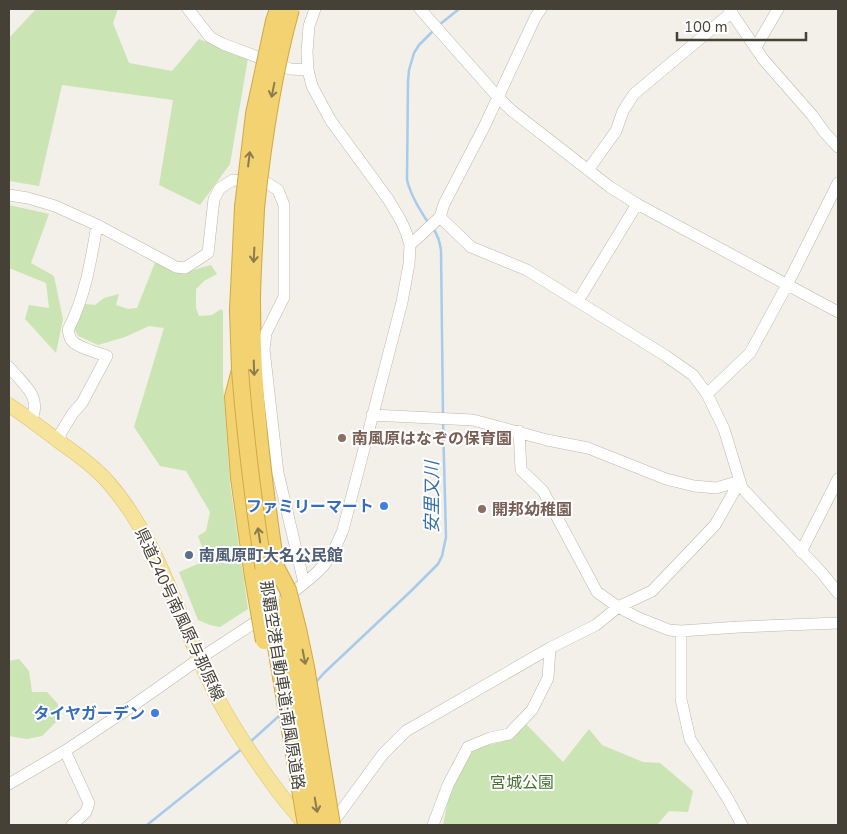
<svg xmlns="http://www.w3.org/2000/svg" width="847" height="834" font-family="'Nunito Sans','Noto Sans JP',sans-serif">
<style>
.green{fill:#cae4b3}
.lines{fill:none;stroke-linecap:round;stroke-linejoin:round}
.stream{stroke:#a8caeb;stroke-width:2.5}
.minor-casing{stroke:#bdb8ab;stroke-width:12}
.major-casing{stroke:#dbc26d;stroke-width:15}
.highway-casing{stroke:#d2a842;stroke-width:18}
.minor{stroke:#fff;stroke-width:11}
.major{stroke:#f7e49c;stroke-width:14}
.highway{stroke:#f3d272;stroke-width:16}
.highway-bridge-casing{stroke:#d2a842;stroke-width:18;stroke-linecap:butt}
.highway-bridge{stroke:#f3d272;stroke-width:16}
.oneway{stroke:#8b7b4f}
.education-dot{fill:#8d6e63;stroke:#fff;stroke-width:2}
.shop-dot{fill:#3f7fe0;stroke:#fff;stroke-width:2}
.service-dot{fill:#5c6f8a;stroke:#fff;stroke-width:2}
.labels{text-anchor:middle;stroke-width:4;stroke-linejoin:round;paint-order:stroke}
.education-label{font-size:16px;font-weight:bold;fill:#785e54;stroke:#fff;text-anchor:start}
.shop-label{font-size:16px;font-weight:bold;fill:#366cbe;stroke:#fff;text-anchor:end}
.service-label{font-size:16px;font-weight:bold;fill:#4e5e75;stroke:#fff;text-anchor:start}
.street-label{font-size:16px;fill:#454137;stroke:#fff}
.park-label{font-size:16px;fill:#43732e;stroke:#fff}
.water-label{font-size:18px;font-style:italic;fill:#3871a9;stroke:#fff}
</style>
<rect width="100%" height="100%" fill="#f2f0e8"/>
<path class="green" d="M36,9H118L113,23L129,63L172,71L199,39L248,58L230,164L200,205L159,185L173,100L62,85L39,186L9,181V38Z
M9,205L49,214L31,263L54,276L63,319L56,353L25,319L29,305L49,308L46,283L9,268Z
M156,260L186,272L211,265L217,274L204,281L196,289V308L199,316L212,315L221,309L223,311V384L230,484L248,609L220,627L210,625L198,620L179,572L207,560L198,536L206,531L210,512L186,471L160,466L134,427L164,328L149,326L125,337L98,345L78,336L74,328L85,304L95,305L104,298L119,294L116,305L128,309L137,308Z
M19,659L29,671L32,692H47L58,704L57,721L42,736L27,739L9,736V661Z
M526,724L563,762L589,729L602,745L643,762L660,763L693,791L688,812L669,811L657,825H443L448,800L455,779L469,754L477,748L513,739Z"/>
<g class="lines">
<path class="stream" d="M439,25L459,9
M429,224C420,210 411,196 407,180L408,81L409,70L414,53L419,45L435,29
M433,228C437,234 440,243 441,250L443,416
M316,682L324,673L411,591L438,564L442,556L446,537L443,421
M249,743L280,715
M147,825L243,748"/>
<defs>
<path id="minor" d="M188,9L210,37L223,44L290,69L308,70
M420,9L497,96L511,110L610,187L637,204L838,312
M729,9L763,59L812,115L825,133L838,147
M756,47L778,9
M588,170L616,131L623,111L634,94L732,12
M9,195L28,198L55,206L97,225L176,267L185,268L208,253L214,199L220,188L233,180L267,183L278,190L284,205V297L266,333L264,349L278,473L304,583
M440,217L471,247L527,270L666,356L693,375L707,394L724,429L742,488L822,573L838,593
M410,245L440,217L444,204L484,127L535,18L541,9
M578,301L637,204
M9,367C23,384 43,397 31,420
M707,394L750,353L787,285L838,183
M372,415L473,420L547,440L588,448L666,479L694,486L716,488L740,481
M519,431L521,470L543,491L597,592L618,607L639,618L669,630L681,631L739,627L838,623
M61,443L60,434L73,413L82,403L107,356C97,352 75,348 70,338C70,337 68,331 68,330C85,297 91,261 97,225
M801,552L838,479
M285,598C298,588 313,578 324,565C333,554 338,542 343,530L402,302L409,264L410,245L406,232L400,219L388,199L331,121L312,86L308,70L307,52L309,26L315,9
M681,631V699L690,739L728,799L742,825
M65,751L89,803L86,812L72,825
M9,784L65,751L128,709L199,659L254,623L264,614
M331,825L383,754L406,731L550,648L596,625L618,607L652,591L715,525L740,481
M433,825L448,785L468,747L490,738L509,734L532,710L548,678L550,648"/>
<path id="major" d="M9,405C27,417 44,430 61,443C77,454 95,467 108,482C163,545 179,624 217,697C234,729 255,760 277,790C286,802 296,813 305,825"/>
<path id="highway" d="M243,207L238,310L240,370L233,397L239,478L253,577
M256,208C255,239 252,271 252,303C252,391 263,479 276,567"/>
</defs>
<use href="#minor" class="minor-casing"/>
<use href="#major" class="major-casing"/>
<use href="#highway" class="highway-casing"/>
<use href="#minor" class="minor"/>
<use href="#major" class="major"/>
<use href="#highway" class="highway"/>
<defs>
<path id="highway-bridge" d="M243,207L254,114L274,21L278,9
M256,208C263,141 273,74 291,9
M240,370C252,523 281,674 306,825
M276,567L288,590L298,629L306,667L332,825
M253,577L264,641
M283,606L319,825"/>
</defs>
<use href="#highway-bridge" class="highway-bridge-casing"/>
<use href="#highway-bridge" class="highway-bridge"/>
</g>
<defs><path id="oneway-shaft" d="M-6 0H5M1.5-3L5.5 0L1.5 3" fill="none" stroke-width="1.6" stroke-linecap="round" stroke-linejoin="round" transform="scale(1.25)"/></defs>
<g class="oneway">
<use href="#oneway-shaft" transform="translate(273 90) rotate(101)"/>
<use href="#oneway-shaft" transform="translate(249 159) rotate(-83)"/>
<use href="#oneway-shaft" transform="translate(254 255) rotate(93)"/>
<use href="#oneway-shaft" transform="translate(254 368) rotate(88)"/>
<use href="#oneway-shaft" transform="translate(259 535) rotate(-99)"/>
<use href="#oneway-shaft" transform="translate(304 657) rotate(79)"/>
<use href="#oneway-shaft" transform="translate(316 805) rotate(80)"/>
</g>
<g class="education-dot">
<circle cx="342" cy="438" r="5"/>
<circle cx="482" cy="509" r="5"/>
</g>
<g class="shop-dot">
<circle cx="384" cy="506" r="5"/>
<circle cx="155" cy="713" r="5"/>
</g>
<circle class="service-dot" cx="189" cy="555" r="5"/>
<g class="labels">
<g class="education-label">
<text x="352" y="444">南風原はなぞの保育園</text>
<text x="492" y="515">開邦幼稚園</text>
</g>
<g class="shop-label">
<text x="374" y="512">ファミリーマート</text>
<text x="145" y="719">タイヤガーデン</text>
</g>
<g class="service-label">
<text x="199" y="561">南風原町大名公民館</text>
</g>
<g class="street-label">
<text transform="translate(180 614) rotate(65)" y="6">県道240号南風原与那原線</text>
<text transform="translate(283 685) rotate(81)" y="6">那覇空港自動車道;南風原道路</text>
</g>
<g class="park-label">
<text x="522" y="788">宮城公園</text>
</g>
<g class="water-label">
<text transform="translate(432 497) rotate(-90)" y="6">安里又川</text>
</g>
</g>
<rect width="847" height="834" fill="none" stroke="#454137" stroke-width="20"/>
<path d="M677 32v8h129v-8" fill="none" stroke="#454137" stroke-width="2.5"/>
<text x="684" y="32" font-size="15" fill="#454137" stroke="#ffffff" stroke-width="4" paint-order="stroke">100 m</text>
</svg>
